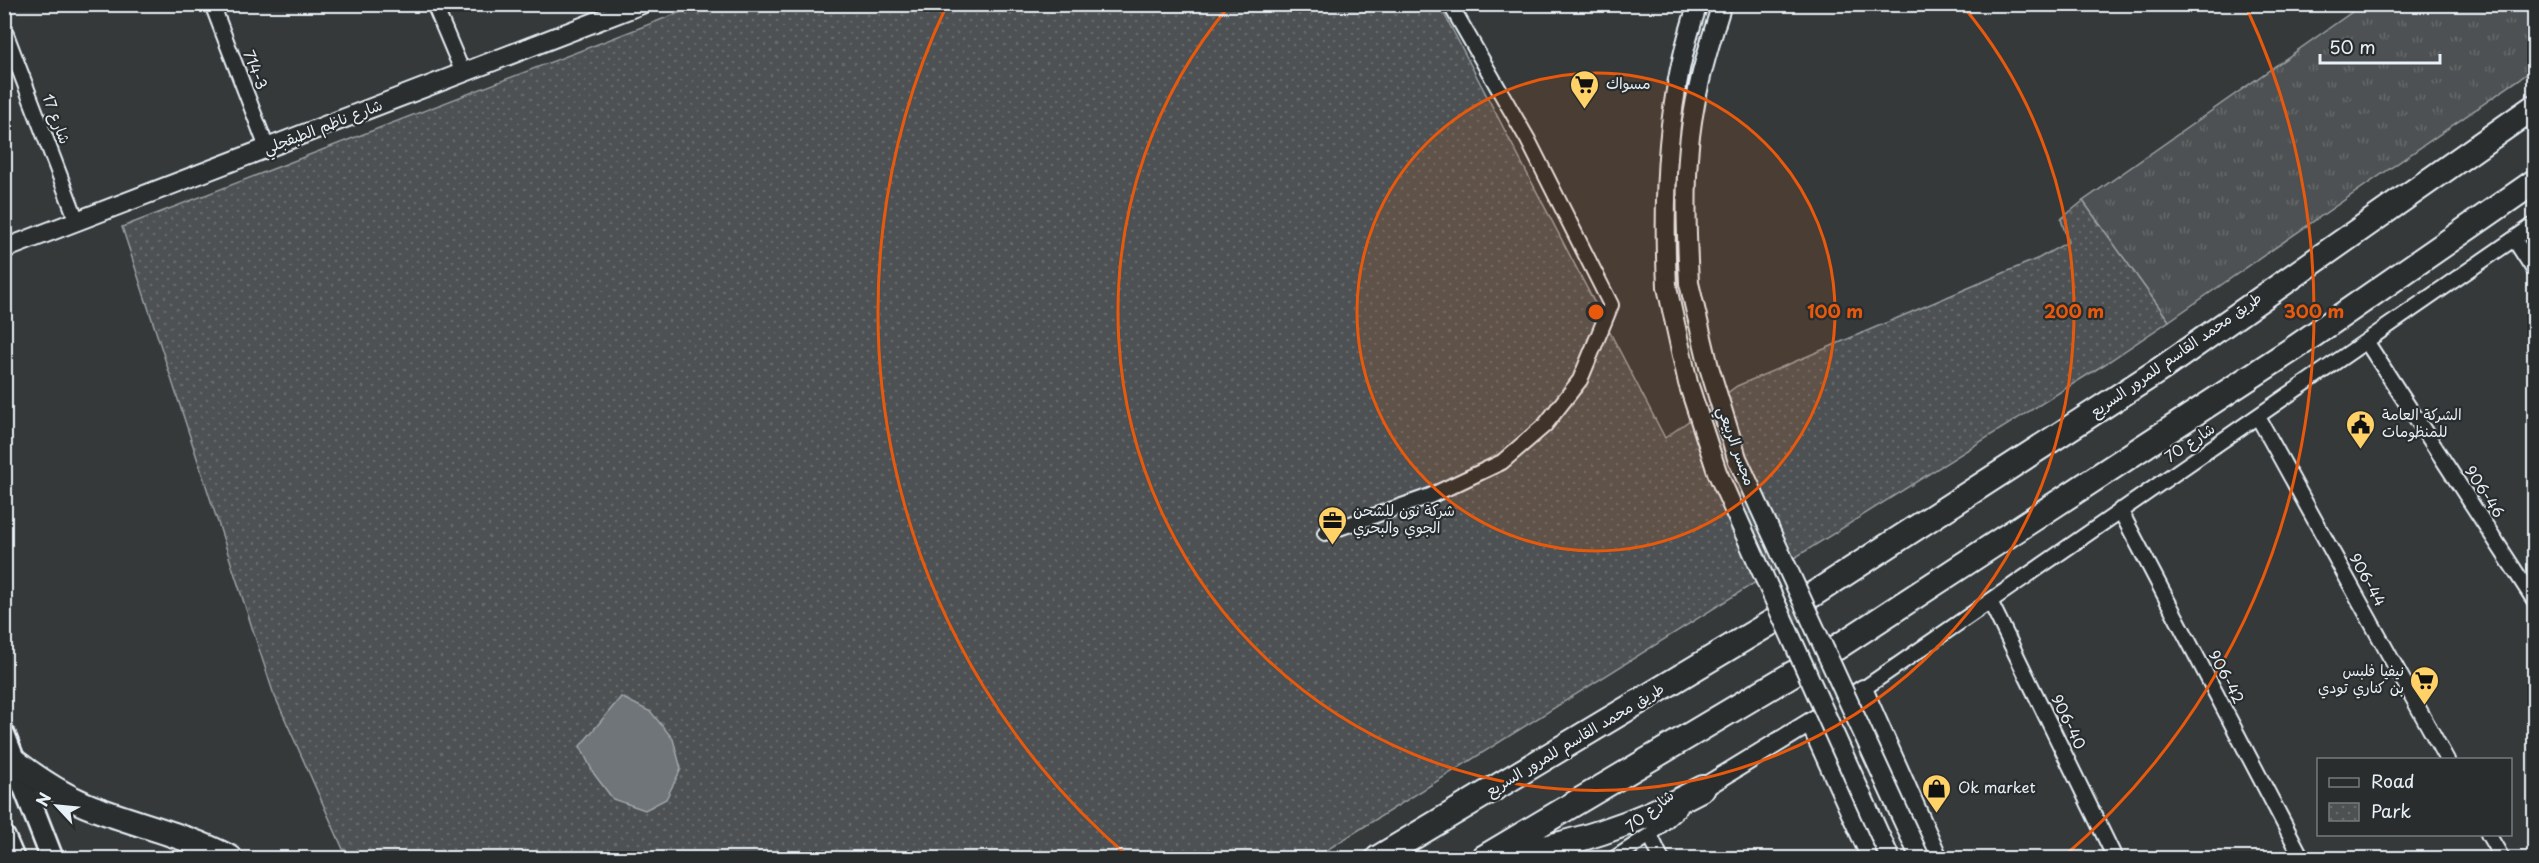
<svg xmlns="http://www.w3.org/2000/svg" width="2539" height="863" font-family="'Playpen Sans','Playpen Sans Arabic',sans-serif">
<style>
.grass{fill:url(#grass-tufts);stroke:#9aa1a5;stroke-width:1.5}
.park{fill:url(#park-dots);stroke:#9aa1a5;stroke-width:1.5}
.water{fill:#707579;stroke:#a0a7ac;stroke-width:1.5}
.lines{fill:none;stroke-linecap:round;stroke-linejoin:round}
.secondary-tunnel{stroke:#505556;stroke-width:18;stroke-dasharray:18 9;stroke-linecap:butt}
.motorway-tunnel{stroke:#505556;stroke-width:24;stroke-dasharray:24 12;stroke-linecap:butt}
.minor-casing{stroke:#e8f1f8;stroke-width:18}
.secondary-casing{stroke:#e8f1f8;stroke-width:22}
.primary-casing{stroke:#e8f1f8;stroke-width:26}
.motorway-casing{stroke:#e8f1f8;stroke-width:28}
.minor{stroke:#2a2d2e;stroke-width:14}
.secondary{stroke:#2a2d2e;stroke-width:18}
.primary{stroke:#2a2d2e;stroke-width:21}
.motorway{stroke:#2a2d2e;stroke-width:24}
.secondary-bridge-casing{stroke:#e8f1f8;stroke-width:22;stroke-linecap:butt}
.secondary-bridge{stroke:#2a2d2e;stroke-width:18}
.ring{fill:none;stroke:#e8590c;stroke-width:3}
.labels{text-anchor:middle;stroke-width:4.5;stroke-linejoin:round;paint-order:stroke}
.street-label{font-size:15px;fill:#e8f1f8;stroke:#2a2d2e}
.poi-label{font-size:15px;fill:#e8f1f8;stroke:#2a2d2e;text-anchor:start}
.centre{fill:#e8590c;stroke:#2a2d2e;stroke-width:3}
.ring-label{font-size:18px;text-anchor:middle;font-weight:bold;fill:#e8590c;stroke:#2a2d2e;stroke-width:4.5;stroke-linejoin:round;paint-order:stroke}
</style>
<defs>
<pattern id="grass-tufts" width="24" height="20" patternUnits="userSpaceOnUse" patternTransform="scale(1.5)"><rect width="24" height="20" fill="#4d5152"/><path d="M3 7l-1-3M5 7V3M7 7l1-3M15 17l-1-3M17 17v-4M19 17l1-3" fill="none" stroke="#676a6c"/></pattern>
<pattern id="park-dots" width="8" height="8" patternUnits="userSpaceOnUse" patternTransform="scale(1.5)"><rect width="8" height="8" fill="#4d5152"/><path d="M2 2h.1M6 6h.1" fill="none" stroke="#676a6c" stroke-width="1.8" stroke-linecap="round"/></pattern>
</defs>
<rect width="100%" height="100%" fill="#35393a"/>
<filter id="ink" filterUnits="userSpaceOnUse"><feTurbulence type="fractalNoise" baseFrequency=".0167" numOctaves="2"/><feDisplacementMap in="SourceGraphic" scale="12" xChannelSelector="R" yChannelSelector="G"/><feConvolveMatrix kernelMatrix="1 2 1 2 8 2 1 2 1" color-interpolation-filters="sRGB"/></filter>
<g filter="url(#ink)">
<path class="grass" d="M2362,5H2534V69L2169,321L2083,201Z"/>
<path class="park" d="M1439,4L1665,438L1737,386L2039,258L2068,242L2061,219L2083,201L2169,321L2105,364L1314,858H347L273,692L122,227L699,5Z"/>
<path class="water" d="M621,697L651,712L673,739L681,769L666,799L645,810L613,799L594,774L580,746Z"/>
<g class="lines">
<path class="secondary-tunnel" d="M1819,717L1853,696"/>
<path class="motorway-tunnel" d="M1772,622L1812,595
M1794,673L1836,648"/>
<defs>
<path id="minor" d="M212,4L267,148
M434,4L463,73
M4,29L77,221
M2514,239L2534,270
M2366,341L2534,600
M2258,417L2447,760
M2120,510L2302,858
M1325,533L1430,496L1502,462L1545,425L1580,380L1611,305L1528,140L1450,4
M1990,601L2115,858
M1863,689L2534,225
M2488,834L2502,858
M1650,835L1661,858
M1615,858L1650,835L1680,808"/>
<path id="secondary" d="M4,249L642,4
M1689,283C1687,241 1685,199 1688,158C1691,106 1706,54 1722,4
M1667,287C1663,193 1666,95 1698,4
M1853,696L1863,689L1938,858
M1810,723L1871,858
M1703,788L1819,717"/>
<path id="primary" d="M4,735L52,858
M4,837L13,858"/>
<path id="motorway" d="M1812,595L2161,369L2534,107
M1836,648L2296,347L2534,182
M14,761C36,778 60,794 86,805C133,824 184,834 230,858
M1378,858L1772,622
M1483,858L1794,673
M1495,858C1571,845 1635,825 1703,788"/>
</defs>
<use href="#minor" class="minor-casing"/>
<use href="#secondary" class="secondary-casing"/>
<use href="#primary" class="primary-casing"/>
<use href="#motorway" class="motorway-casing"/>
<use href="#minor" class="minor"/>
<use href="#secondary" class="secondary"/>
<use href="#primary" class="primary"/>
<use href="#motorway" class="motorway"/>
<defs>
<path id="secondary-bridge" d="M1689,283L1709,367L1737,458L1920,858
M1667,287L1688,383L1717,472L1890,858"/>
</defs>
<use href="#secondary-bridge" class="secondary-bridge-casing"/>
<use href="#secondary-bridge" class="secondary-bridge"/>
</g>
</g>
<circle cx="1596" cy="312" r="239" fill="#e8590c" fill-opacity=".12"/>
<g class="ring">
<circle cx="1596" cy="312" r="239"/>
<path d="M1962 5A478 478 0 1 1 1230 5"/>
<path d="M1130 858A718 718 0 0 1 945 9M2247 9A718 718 0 0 1 2062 858"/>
</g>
<defs>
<symbol id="supermarket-pin" viewBox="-11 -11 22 30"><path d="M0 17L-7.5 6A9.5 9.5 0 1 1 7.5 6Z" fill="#ffd166" stroke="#2a2d2e"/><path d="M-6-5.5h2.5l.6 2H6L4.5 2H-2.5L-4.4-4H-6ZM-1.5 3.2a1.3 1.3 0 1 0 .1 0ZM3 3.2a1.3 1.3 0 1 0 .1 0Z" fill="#111"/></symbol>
<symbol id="civic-pin" viewBox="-11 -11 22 30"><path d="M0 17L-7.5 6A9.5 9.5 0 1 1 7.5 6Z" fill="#ffd166" stroke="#2a2d2e"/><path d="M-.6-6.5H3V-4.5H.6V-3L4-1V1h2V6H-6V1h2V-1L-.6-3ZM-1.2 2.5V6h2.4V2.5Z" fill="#111"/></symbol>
<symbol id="office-pin" viewBox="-11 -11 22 30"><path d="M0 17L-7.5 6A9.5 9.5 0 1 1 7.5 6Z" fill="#ffd166" stroke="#2a2d2e"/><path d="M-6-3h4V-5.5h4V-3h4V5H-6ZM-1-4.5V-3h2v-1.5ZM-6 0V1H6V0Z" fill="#111"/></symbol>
<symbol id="shop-pin" viewBox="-11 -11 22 30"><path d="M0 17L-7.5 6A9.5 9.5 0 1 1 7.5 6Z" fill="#ffd166" stroke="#2a2d2e"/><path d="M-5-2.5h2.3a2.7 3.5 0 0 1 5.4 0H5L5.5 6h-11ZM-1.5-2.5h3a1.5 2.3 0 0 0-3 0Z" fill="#111"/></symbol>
</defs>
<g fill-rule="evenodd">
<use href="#supermarket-pin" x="1568" y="68" width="33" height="45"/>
<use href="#civic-pin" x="2344" y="408" width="33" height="45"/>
<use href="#office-pin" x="1316" y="504" width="33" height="45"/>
<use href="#supermarket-pin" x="2408" y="664" width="33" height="45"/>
<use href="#shop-pin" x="1920" y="772" width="33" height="45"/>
</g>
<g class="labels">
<g class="street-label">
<text transform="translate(255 70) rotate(69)" y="5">714-3</text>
<text transform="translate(56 119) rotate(69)" y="5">شارع 17</text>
<text transform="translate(323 127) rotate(-21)" y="5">شارع ناظم الطبقجلي</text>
<text transform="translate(2176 355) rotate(-35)" y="5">طريق محمد القاسم للمرور السريع</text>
<text transform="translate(2190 443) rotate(-34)" y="5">شارع 70</text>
<text transform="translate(1736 446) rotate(70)" y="5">مجسر الربيعي</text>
<text transform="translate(2484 492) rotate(57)" y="5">906-46</text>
<text transform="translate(2367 580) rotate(61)" y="5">906-44</text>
<text transform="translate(2226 677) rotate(62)" y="5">906-42</text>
<text transform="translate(2068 722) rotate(64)" y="5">906-40</text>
<text transform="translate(1575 740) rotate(-31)" y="5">طريق محمد القاسم للمرور السريع</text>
<text transform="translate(1650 811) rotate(-39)" y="5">شارع 70</text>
</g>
<g class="poi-label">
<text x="1606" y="89">مسواك</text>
<text x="2382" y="420">الشركة العامة<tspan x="2382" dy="17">للمنظومات</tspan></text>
<text x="1353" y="516">شركة نون للشحن<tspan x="1353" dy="17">الجوي والبحري</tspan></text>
<text x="2404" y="676" text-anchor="end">نيفيا فلبس<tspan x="2404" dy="17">بن كناري تودي</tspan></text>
<text x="1958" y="793">Ok market</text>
</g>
</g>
<circle cx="1596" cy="312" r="9" class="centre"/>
<g class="ring-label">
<text x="1835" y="318">100 m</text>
<text x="2074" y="318">200 m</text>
<text x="2314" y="318">300 m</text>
</g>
<rect width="2539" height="863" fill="none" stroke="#2a2d2e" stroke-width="24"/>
<rect x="12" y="12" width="2515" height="839" fill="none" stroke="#e8f1f8" stroke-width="2" filter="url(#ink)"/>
<rect x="2317" y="758" width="195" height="78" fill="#2a2d2e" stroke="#767b7f" stroke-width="1.5"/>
<rect x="2329" y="778" width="30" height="9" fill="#2a2d2e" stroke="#767b7f" stroke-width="1.5"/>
<text x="2371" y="788" font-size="18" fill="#e8f1f8">Road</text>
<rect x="2329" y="803" width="30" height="18" fill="url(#park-dots)" stroke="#767b7f" stroke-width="1.5"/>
<text x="2371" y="818" font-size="18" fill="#e8f1f8">Park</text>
<g transform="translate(57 806) rotate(296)" stroke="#2a2d2e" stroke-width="4.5" paint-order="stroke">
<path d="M0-4.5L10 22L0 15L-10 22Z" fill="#e8f1f8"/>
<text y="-9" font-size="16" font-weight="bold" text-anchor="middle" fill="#e8f1f8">N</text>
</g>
<path d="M2320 54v9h120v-9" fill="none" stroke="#e8f1f8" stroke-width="3"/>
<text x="2329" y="54" font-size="18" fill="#e8f1f8" stroke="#2a2d2e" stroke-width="4.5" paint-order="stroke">50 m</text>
</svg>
